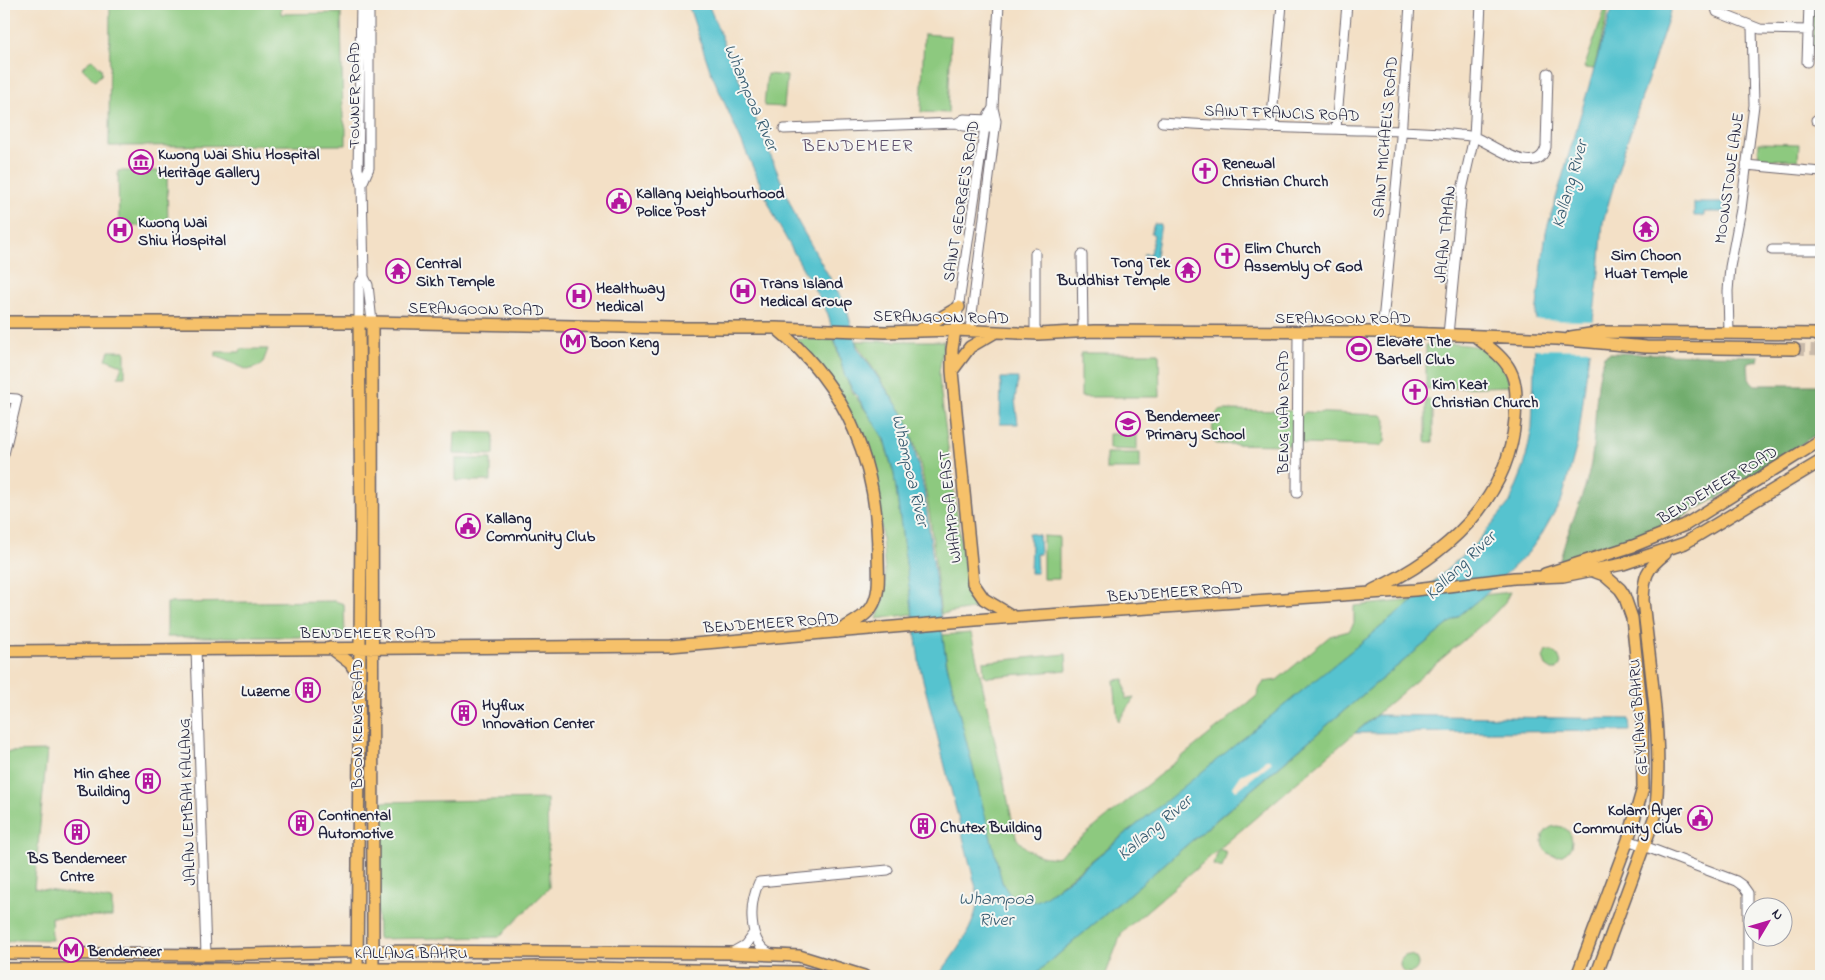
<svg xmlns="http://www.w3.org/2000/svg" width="1825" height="980" font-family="'Indie Flower',sans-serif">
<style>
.green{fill:#8dc97f;stroke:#58765d}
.forest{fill:#72ad6e;stroke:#4a6854}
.water{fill:#57c3cf;stroke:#3c7285}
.pier{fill:#f3e0c6}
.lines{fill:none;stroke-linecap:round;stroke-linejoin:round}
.major-tunnel{stroke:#c9baaa;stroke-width:11;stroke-dasharray:11 5.5;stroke-linecap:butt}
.minor-casing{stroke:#6b646c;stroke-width:11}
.major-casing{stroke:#6b646c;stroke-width:14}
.minor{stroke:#fff;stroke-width:9}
.major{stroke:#f6c16b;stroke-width:11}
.labels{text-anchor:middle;stroke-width:4;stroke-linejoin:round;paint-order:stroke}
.street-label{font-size:16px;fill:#22223b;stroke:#f6f6f2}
.poi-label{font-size:16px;font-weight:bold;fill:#22223b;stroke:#f6f6f2;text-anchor:start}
.water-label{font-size:18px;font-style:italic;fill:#355a6f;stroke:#f6f6f2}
.neighbourhood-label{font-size:18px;letter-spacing:1px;fill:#5e4f6c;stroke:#f6f6f2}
</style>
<rect width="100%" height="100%" fill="#f6f6f2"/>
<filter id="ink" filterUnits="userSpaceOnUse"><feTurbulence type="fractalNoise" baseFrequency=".02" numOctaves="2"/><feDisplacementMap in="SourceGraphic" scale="10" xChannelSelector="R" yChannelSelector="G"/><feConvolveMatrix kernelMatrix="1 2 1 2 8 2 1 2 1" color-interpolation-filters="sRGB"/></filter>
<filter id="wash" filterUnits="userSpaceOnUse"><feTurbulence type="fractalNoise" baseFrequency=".0096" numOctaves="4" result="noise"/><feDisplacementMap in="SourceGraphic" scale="20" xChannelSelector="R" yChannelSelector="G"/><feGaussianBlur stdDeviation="1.12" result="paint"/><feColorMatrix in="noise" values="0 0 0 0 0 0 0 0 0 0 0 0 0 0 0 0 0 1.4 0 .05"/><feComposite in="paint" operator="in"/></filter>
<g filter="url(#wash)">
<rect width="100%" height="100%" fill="#f3e0c6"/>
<path class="green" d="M110,4H281V14L341,13L343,118L346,128V145L109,146Z
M1607,4H1610L1594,69L1584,68Z
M1813,4H1819L1821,10V72H1813Z
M924,34L951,36L948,113L921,112Z
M92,59L101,68L102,74L95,81L82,68Z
M767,74L787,76L784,107L764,106Z
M1759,143L1799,144L1798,160L1758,159Z
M118,171H167L168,226H119Z
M796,339L834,340L845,376L853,393L881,432L894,474L913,614L877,619L885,593V575L881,527L868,458L809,352Z
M855,341H944L939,373L940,387L960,537L971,601L979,608L941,614C932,549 931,475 903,414Z
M1454,344C1489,346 1500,351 1510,386L1426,389V345Z
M241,349H268L262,365L248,370L216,356V352H240Z
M109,351H125V377H118L122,365L106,359Z
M1081,353H1159L1160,397H1081Z
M1426,400H1433V442H1426Z
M1224,410L1294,411V445L1216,444C1211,437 1211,418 1219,411Z
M1305,412L1382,415L1386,420L1385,442L1380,446L1303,444L1299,440L1300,417Z
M455,432L494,433V455L454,454Z
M1109,434H1137V450L1109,449Z
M1106,453H1140V469H1106Z
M456,459H491V481H456Z
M1043,536L1059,537V579H1043Z
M1510,592L1505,602L1493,615L1219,849L1227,852L1222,868L1214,865L1218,850L1122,932L1105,976H1033L1189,843L1159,807L1043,899C1020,909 1009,899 1000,877L949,674L942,635L971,633L1016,837C1024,850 1043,861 1059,856L1258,695L1259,689L1264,682L1277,680L1330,636L1349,631L1354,623V606L1414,600L1163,804L1192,841L1373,686L1484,595Z
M335,601L344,604L345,637H167V603Z
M1546,651H1553L1558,656L1561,663L1557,670H1552L1546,666L1543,658Z
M1066,654L1067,670L988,677L984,675L983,662Z
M1124,679L1126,699L1134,698L1118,722L1114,680Z
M47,751L34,888L112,900V917H51L52,940L18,939L4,943V752Z
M547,799L549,888L499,937L378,939L375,802Z
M1542 841a15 15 0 1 1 30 0a15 15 0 1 1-30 0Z
M1400 964a9 9 0 1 1 18 0a9 9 0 1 1-18 0Z"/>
<path class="forest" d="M1610,353L1759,356L1758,361L1748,363L1749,379L1755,385H1821V431L1737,487L1670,524L1568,561L1560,559C1568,526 1585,497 1591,463C1597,427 1593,391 1604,356Z"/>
<path class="water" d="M688,4H708L798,222L846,306L857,347L903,414L909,427L924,490L946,661L1002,882C1022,921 1045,897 1071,878L1414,600L1477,542L1510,502L1524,467L1532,428L1536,315L1546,232L1609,18L1615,4H1673L1622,157L1603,222L1599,272L1578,441L1562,499L1542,534L1528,553L1484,595L1373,686L1033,976H938C955,953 977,926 978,896L920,668L894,474L884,439L845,377L828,314L777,222L710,70Z
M1694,203H1724V212H1704V216H1694Z
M1154,224H1161L1154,268L1148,265L1149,261L1143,254H1150L1154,235L1151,233Z
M1001,378H1018L1015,400L1018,424H1000Z
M1028,533L1039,535L1040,554H1036L1037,573H1030L1031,543Z
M1377,715L1629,719L1630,731L1355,733Z"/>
<path class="pier" d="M1533,320L1596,321L1593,350L1532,349Z
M1267,759L1272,762L1236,791L1233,787L1241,775L1258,767Z"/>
</g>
<g filter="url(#ink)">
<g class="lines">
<path class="major-tunnel" d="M1794,349L1821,350"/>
<defs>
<path id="minor" d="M361,4L358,169L362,185L364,277L368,285L372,322
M1715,4L1717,12L1760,29L1809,30
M1807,62L1809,4
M1816,120H1821
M1162,122C1229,127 1296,128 1364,130C1396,131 1427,131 1459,135C1464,135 1470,136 1474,137C1491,143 1537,180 1546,147L1548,73
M957,123L964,119L991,120
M1271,128L1282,4
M784,129L957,123L964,126L990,128
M1336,129L1347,4
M1746,165L1821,172
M362,184L369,168V4
M1772,250H1821
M1035,253V327L1038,334
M1082,255L1083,332
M359,322V284L364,277
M955,330L986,120L993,108
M970,330L996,121L993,108L999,4
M1382,332L1401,137L1410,4
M1729,333L1728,291L1730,267L1741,209L1754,105L1752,27
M1448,335L1462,190L1474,137L1481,4
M4,398L17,399L4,454
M1297,493L1298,332
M196,649L206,955
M1628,840L1736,881L1743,886L1748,893V976
M731,953L745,945L753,934
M771,954C747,943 749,903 759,882L888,870"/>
<path id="major" d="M4,322H372L670,328H776L885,332L955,330L1038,334L1094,331L1382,332L1557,339L1646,347L1794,349
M372,322L373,975
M776,328C848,387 878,464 878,556C878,572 881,594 871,608C864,618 848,625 837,632
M921,329L959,307
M955,330L952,350V371L973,583L984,599L1014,617
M1571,337L1603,332L1815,334L1821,337
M952,371L970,347L994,333
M1545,574L1633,546L1685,525L1821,440
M1373,590C1443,558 1509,501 1515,419C1516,403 1518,385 1510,370C1503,356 1487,346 1475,336
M330,648L350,663L360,678
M4,651L670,646L987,619L1415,590L1514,578L1563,576L1623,564L1685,543L1821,461
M4,953L206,955L373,951L730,953L799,956L864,976
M4,969H458L536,967L799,972L817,976
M357,975L361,527L359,322
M1577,976L1628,840L1643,788L1642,714L1632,618L1624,595L1620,589L1604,575L1593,571
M1596,976L1655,816C1664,745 1650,671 1643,600C1644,576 1646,569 1665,554"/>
</defs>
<use href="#minor" class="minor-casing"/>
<use href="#major" class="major-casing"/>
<use href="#minor" class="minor"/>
<use href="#major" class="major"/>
</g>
</g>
<defs>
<symbol id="museum-ring" viewBox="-11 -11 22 22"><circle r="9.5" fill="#f6f6f2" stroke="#b5179e" stroke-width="1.5"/><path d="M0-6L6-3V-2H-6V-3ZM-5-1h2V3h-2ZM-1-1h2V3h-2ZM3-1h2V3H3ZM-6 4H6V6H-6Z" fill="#b5179e"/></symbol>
<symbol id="church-ring" viewBox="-11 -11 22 22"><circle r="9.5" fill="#f6f6f2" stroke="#b5179e" stroke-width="1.5"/><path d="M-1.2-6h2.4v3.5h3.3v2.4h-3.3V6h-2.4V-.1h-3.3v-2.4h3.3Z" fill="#b5179e"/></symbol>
<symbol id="civic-ring" viewBox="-11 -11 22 22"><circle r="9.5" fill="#f6f6f2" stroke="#b5179e" stroke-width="1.5"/><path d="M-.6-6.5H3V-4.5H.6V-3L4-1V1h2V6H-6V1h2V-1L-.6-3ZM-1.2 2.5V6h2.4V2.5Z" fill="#b5179e"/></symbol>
<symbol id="temple-ring" viewBox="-11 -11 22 22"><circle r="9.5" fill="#f6f6f2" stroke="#b5179e" stroke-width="1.5"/><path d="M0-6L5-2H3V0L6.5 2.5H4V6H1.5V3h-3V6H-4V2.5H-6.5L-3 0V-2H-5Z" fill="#b5179e"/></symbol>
<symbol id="hospital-ring" viewBox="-11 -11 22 22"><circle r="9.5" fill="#f6f6f2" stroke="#b5179e" stroke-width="1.5"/><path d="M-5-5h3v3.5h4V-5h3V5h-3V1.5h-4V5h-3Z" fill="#b5179e"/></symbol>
<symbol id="metro-ring" viewBox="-11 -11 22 22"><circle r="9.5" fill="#f6f6f2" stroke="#b5179e" stroke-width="1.5"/><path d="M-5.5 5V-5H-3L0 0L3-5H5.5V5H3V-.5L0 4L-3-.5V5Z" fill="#b5179e"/></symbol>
<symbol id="stadium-ring" viewBox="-11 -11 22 22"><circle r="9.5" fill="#f6f6f2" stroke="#b5179e" stroke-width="1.5"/><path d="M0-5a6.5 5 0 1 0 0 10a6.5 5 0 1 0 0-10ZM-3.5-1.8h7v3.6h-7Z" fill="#b5179e"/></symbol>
<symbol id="school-ring" viewBox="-11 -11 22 22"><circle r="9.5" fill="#f6f6f2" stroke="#b5179e" stroke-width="1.5"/><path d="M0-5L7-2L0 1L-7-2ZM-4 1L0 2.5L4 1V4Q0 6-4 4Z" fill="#b5179e"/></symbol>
<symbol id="building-ring" viewBox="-11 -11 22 22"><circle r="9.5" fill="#f6f6f2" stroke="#b5179e" stroke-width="1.5"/><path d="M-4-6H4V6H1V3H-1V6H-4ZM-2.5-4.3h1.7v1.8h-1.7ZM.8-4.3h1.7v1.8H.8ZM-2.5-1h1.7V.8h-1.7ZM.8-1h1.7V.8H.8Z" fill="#b5179e"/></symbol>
</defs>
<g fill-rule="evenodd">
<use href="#museum-ring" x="127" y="148" width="28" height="28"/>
<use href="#church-ring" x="1191" y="157" width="28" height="28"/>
<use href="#civic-ring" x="605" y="187" width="28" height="28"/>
<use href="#temple-ring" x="1632" y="215" width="28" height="28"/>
<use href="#hospital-ring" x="106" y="216" width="28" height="28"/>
<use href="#church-ring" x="1213" y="242" width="28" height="28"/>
<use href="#temple-ring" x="1174" y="256" width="28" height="28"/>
<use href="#temple-ring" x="384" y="257" width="28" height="28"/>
<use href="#hospital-ring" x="729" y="277" width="28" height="28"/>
<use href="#hospital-ring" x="565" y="282" width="28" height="28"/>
<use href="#metro-ring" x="559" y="327" width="28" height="28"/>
<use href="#stadium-ring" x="1345" y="335" width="28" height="28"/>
<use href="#church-ring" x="1401" y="378" width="28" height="28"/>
<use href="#school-ring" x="1114" y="410" width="28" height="28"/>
<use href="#civic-ring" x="454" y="512" width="28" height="28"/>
<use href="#building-ring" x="294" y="676" width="28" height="28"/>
<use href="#building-ring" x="450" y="699" width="28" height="28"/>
<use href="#building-ring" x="134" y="767" width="28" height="28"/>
<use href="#civic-ring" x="1686" y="804" width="28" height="28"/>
<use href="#building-ring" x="287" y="809" width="28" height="28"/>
<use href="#building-ring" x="909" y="812" width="28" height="28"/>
<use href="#building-ring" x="63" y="818" width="28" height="28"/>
<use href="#metro-ring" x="57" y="936" width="28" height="28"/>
</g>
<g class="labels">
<g class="street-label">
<text transform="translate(353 95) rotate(-90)" y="6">TOWNER ROAD</text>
<text transform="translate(1282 112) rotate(2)" y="6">SAINT FRANCIS ROAD</text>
<text transform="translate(1384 137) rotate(-85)" y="6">SAINT MICHAEL'S ROAD</text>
<text transform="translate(1728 178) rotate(-82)" y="6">MOONSTONE LANE</text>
<text transform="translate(960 201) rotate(-81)" y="6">SAINT GEORGE'S ROAD</text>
<text transform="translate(1444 234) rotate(-84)" y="6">JALAN TAMAN</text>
<text transform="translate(476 308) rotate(1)" y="6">SERANGOON ROAD</text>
<text transform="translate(941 316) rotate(1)" y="6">SERANGOON ROAD</text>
<text x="1343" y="323">SERANGOON ROAD</text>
<text transform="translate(1282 412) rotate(-90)" y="6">BENG WAN ROAD</text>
<text transform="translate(1717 484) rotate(-31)" y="6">BENDEMEER ROAD</text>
<text transform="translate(949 507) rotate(-96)" y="6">WHAMPOA EAST</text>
<text transform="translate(1175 591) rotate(-4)" y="6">BENDEMEER ROAD</text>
<text transform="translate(771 622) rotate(-4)" y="6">BENDEMEER ROAD</text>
<text x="368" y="638">BENDEMEER ROAD</text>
<text transform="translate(1637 717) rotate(-94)" y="6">GEYLANG BAHRU</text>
<text transform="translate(356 724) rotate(-90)" y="6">BOON KENG ROAD</text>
<text transform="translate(186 802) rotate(-92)" y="6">JALAN LEMBAH KALLANG</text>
<text x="411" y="958">KALLANG BAHRU</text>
</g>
<g class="poi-label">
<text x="158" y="159">Kwong Wai Shiu Hospital<tspan x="158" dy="18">Heritage Gallery</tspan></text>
<text x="1222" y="168">Renewal<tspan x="1222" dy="18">Christian Church</tspan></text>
<text x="636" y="198">Kallang Neighbourhood<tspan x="636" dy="18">Police Post</tspan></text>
<text x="138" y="227">Kwong Wai<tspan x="138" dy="18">Shiu Hospital</tspan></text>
<text x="1244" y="253">Elim Church<tspan x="1244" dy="18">Assembly Of God</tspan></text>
<text x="1646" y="260" text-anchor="middle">Sim Choon<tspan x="1646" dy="18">Huat Temple</tspan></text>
<text x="1170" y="267" text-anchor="end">Tong Tek<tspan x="1170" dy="18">Buddhist Temple</tspan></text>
<text x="416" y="268">Central<tspan x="416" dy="18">Sikh Temple</tspan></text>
<text x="760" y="288">Trans Island<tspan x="760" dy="18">Medical Group</tspan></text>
<text x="596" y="293">Healthway<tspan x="596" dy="18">Medical</tspan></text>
<text x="1376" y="346">Elevate The<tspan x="1376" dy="18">Barbell Club</tspan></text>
<text x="590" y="347">Boon Keng</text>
<text x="1432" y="389">Kim Keat<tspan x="1432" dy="18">Christian Church</tspan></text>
<text x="1146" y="421">Bendemeer<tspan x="1146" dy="18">Primary School</tspan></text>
<text x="486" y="523">Kallang<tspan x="486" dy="18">Community Club</tspan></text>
<text x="290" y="696" text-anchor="end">Luzerne</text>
<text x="482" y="710">Hyflux<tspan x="482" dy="18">Innovation Center</tspan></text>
<text x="130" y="778" text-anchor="end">Min Ghee<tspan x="130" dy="18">Building</tspan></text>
<text x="1682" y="815" text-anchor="end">Kolam Ayer<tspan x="1682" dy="18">Community Club</tspan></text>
<text x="318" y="820">Continental<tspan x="318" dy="18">Automotive</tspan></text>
<text x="940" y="832">Chutex Building</text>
<text x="77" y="863" text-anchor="middle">BS Bendemeer<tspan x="77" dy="18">Cntre</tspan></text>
<text x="88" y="956">Bendemeer</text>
</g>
<g class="water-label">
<text transform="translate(752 97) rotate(67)" y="6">Whampoa River</text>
<text transform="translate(1569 184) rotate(-74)" y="6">Kallang River</text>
<text transform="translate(911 470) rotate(77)" y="6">Whampoa River</text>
<text transform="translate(1460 565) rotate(-44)" y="6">Kallang River</text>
<text transform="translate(1154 827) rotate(-40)" y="6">Kallang River</text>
<text x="996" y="904">Whampoa<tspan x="996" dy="21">River</tspan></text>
</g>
<g class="neighbourhood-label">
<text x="858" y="151">BENDEMEER</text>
</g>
</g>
<rect width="1825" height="980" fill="none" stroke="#f6f6f2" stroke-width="20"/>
<g transform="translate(1768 922) rotate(52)"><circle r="24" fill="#f6f6f2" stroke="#a1a1a9"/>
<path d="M0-4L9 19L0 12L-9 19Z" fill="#b5179e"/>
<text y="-8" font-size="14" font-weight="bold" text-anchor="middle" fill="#22223b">N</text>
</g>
</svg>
